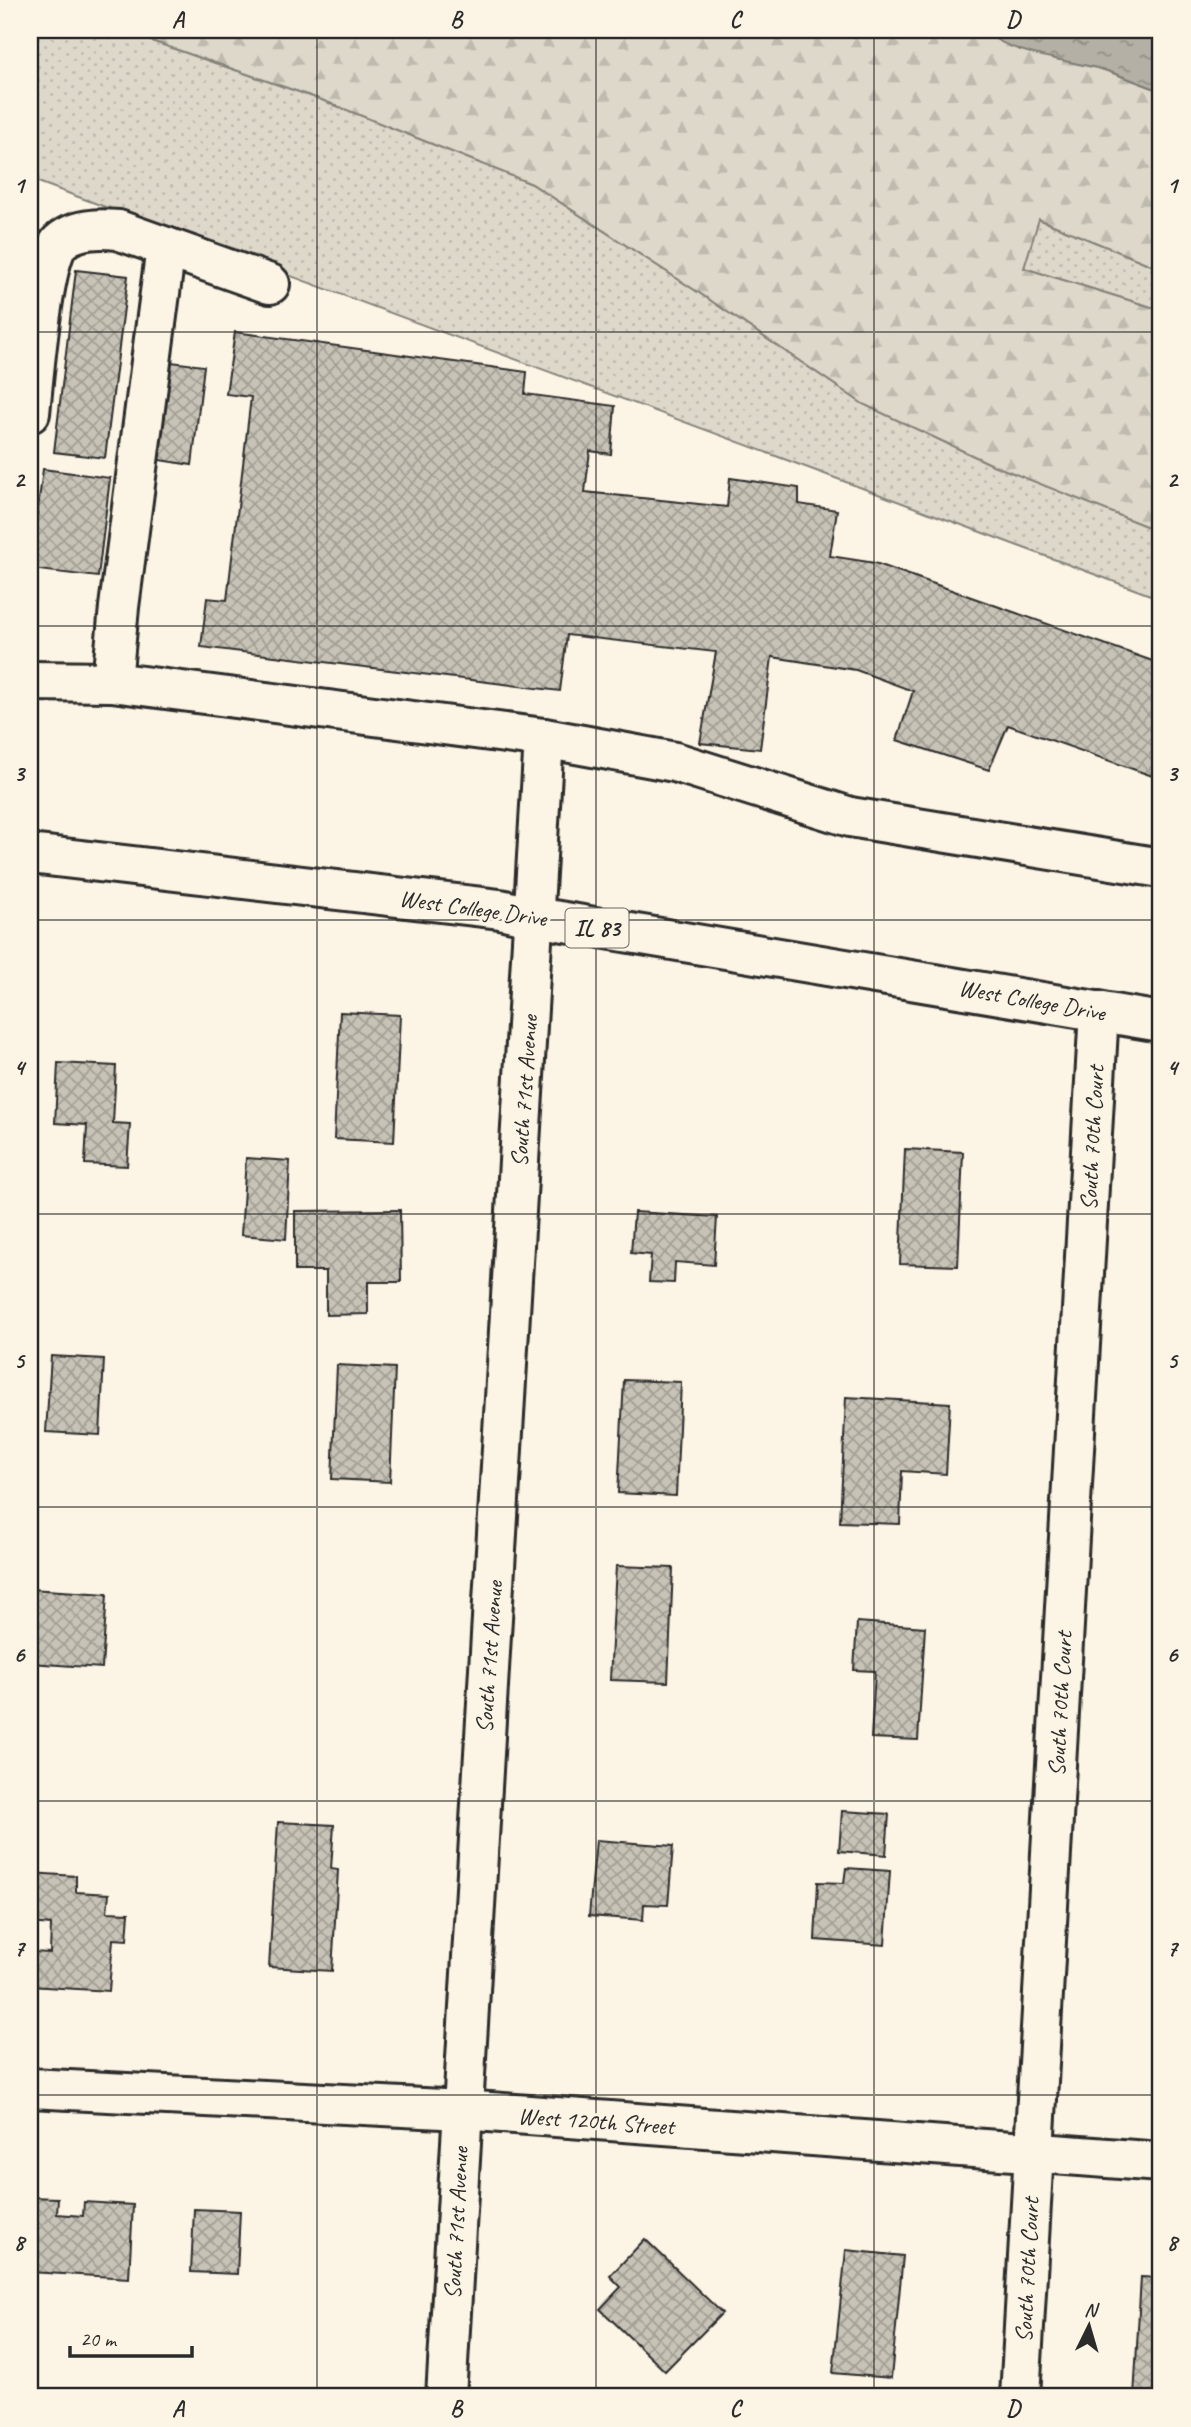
<svg xmlns="http://www.w3.org/2000/svg" width="1191" height="2427" font-family="Caveat,sans-serif">
	<defs>
		<pattern id="grass-dots" width="8" height="8" patternUnits="userSpaceOnUse" patternTransform="scale(1.75)"><rect width="8" height="8" fill="#ded8ca"/><path d="M2 2h.1M6 6h.1" fill="none" stroke="#bfbaae" stroke-width="1.8" stroke-linecap="round"/></pattern>
		<pattern id="forest-firs" width="22" height="20" patternUnits="userSpaceOnUse" patternTransform="scale(1.75)"><rect width="22" height="20" fill="#ded8ca"/><path d="M5 1l3.5 6h-7zM16 11l3.5 6h-7z" fill="#bfbaae"/></pattern>
		<pattern id="water-ripples" width="26" height="14" patternUnits="userSpaceOnUse" patternTransform="scale(1.75)"><rect width="26" height="14" fill="#b4b0a5"/><path d="M2 4q2-2 4 0t4 0M15 11q2-2 4 0t4 0" fill="none" stroke="#938f87"/></pattern>
		<pattern id="building-cross-hatch" width="8" height="8" patternUnits="userSpaceOnUse" patternTransform="scale(1.75)"><rect width="8" height="8" fill="#c8c3b7"/><path d="M0 0l8 8M0 8l8-8" fill="none" stroke="#a39f95"/></pattern>
	</defs>
	<rect width="100%" height="100%" fill="#fcf5e5"/>
	<filter id="ink" filterUnits="userSpaceOnUse"><feTurbulence type="fractalNoise" baseFrequency=".0143" numOctaves="2"/><feDisplacementMap in="SourceGraphic" scale="14" xChannelSelector="R" yChannelSelector="G"/><feConvolveMatrix kernelMatrix="1 2 1 2 8 2 1 2 1" color-interpolation-filters="sRGB"/></filter>
	<g filter="url(#ink)">
		<g fill="url(#grass-dots)" stroke="#84827a" stroke-width="2">
			<polygon points="30,30 120,30 322,100 532,184 707,298 863,404 993,465 1161,532 1161,599 30,179"/>
			<polygon points="1038,219 1161,269 1161,310 1024,268"/>
		</g>
		<polygon fill="url(#forest-firs)" stroke="#84827a" stroke-width="2" points="120,30 985,30 991,37 1105,70 1161,91 1161,269 1039,219 1024,268 1161,310 1161,532 993,465 863,404 707,298 532,184 322,100"/>
		<path fill="url(#water-ripples)" stroke="#7d7b74" stroke-width="2" d="M985,30H1161V91C1142,84 1123,76 1104,70C1074,61 1004,54 985,30Z"/>
		<g fill="url(#building-cross-hatch)" stroke="#2b2b2b" stroke-width="2">
			<polygon points="76,270 128,276 105,458 54,452"/>
			<polygon points="235,332 527,372 525,394 615,406 611,454 590,451 585,492 727,507 730,478 799,488 799,504 837,510 830,556 875,563 1161,664 1161,779 1008,725 989,770 897,740 913,691 856,670 772,657 760,749 700,743 716,652 567,635 560,691 201,647 207,598 227,600 251,397 226,394"/>
			<polygon points="171,362 204,366 192,465 159,460"/>
			<polygon points="43,469 110,478 98,577 30,569"/>
			<polygon points="340,1012 400,1015 394,1142 334,1139"/>
			<polygon points="58,1063 116,1066 113,1123 130,1124 127,1166 85,1164 87,1125 55,1123"/>
			<polygon points="905,1149 963,1152 958,1266 900,1264"/>
			<polygon points="246,1158 290,1161 286,1239 241,1235"/>
			<polygon points="400,1210 401,1282 368,1282 368,1314 326,1315 326,1271 295,1271 295,1211"/>
			<polygon points="634,1212 717,1217 714,1265 675,1262 674,1283 649,1282 651,1255 631,1253"/>
			<polygon points="51,1356 104,1359 100,1435 46,1432"/>
			<polygon points="337,1365 395,1368 390,1482 332,1479"/>
			<polygon points="624,1380 681,1382 676,1496 618,1493"/>
			<polygon points="846,1397 950,1403 946,1474 902,1471 900,1524 840,1522"/>
			<polygon points="616,1566 673,1568 668,1682 610,1680"/>
			<polygon points="30,1589 107,1594 102,1668 30,1663"/>
			<polygon points="857,1622 925,1627 918,1740 871,1738 875,1671 854,1670"/>
			<polygon points="842,1811 889,1814 886,1855 839,1851"/>
			<polygon points="278,1822 334,1825 331,1869 338,1870 332,1971 269,1967"/>
			<polygon points="596,1840 673,1846 668,1905 644,1904 643,1920 589,1916"/>
			<polygon points="846,1868 890,1871 885,1945 815,1940 818,1882 844,1883"/>
			<polygon points="30,1873 76,1876 76,1892 109,1894 107,1912 129,1913 127,1940 113,1939 109,1991 30,1986 31,1952 50,1953 51,1925 30,1923"/>
			<polygon points="30,2197 58,2198 57,2214 83,2216 84,2202 133,2205 129,2278 30,2272"/>
			<polygon points="194,2209 240,2211 237,2274 191,2272"/>
			<polygon points="645,2239 722,2313 665,2371 600,2309 621,2287 610,2276"/>
			<polygon points="846,2250 903,2256 891,2378 833,2373"/>
			<polygon points="1141,2277 1161,2278 1161,2397 1134,2397"/>
		</g>
		<g fill="none" stroke-linecap="round" stroke-linejoin="round">
			<defs>
				<g id="minor">
					<path d="M30,413C33,384 43,258 60,242C75,228 99,228 118,230L270,284"/>
					<polyline points="30,681 112,682 544,738 446,2397"/>
					<polyline points="112,682 119,607 166,247"/>
					<polyline points="544,738 675,762 850,817 1161,868"/>
					<polyline points="30,2088 462,2110 1161,2162"/>
					<polyline points="1020,2397 1099,1011"/>
				</g>
				<polyline id="major" points="30,854 500,909 535,917 1161,1022"/>
			</defs>
			<use href="#minor" stroke="#2b2b2b" stroke-width="44"/>
			<use href="#major" stroke="#2b2b2b" stroke-width="44"/>
			<use href="#minor" stroke="#fcf5e5" stroke-width="38"/>
			<use href="#major" stroke="#fcf5e5" stroke-width="38"/>
		</g>
	</g>
	<path fill="none" stroke="#2b2b2b" stroke-width="2" stroke-opacity="0.55" d="M317,30V2397M596,30V2397M874,30V2397M30,332H1161M30,626H1161M30,920H1161M30,1214H1161M30,1507H1161M30,1801H1161M30,2095H1161"/>
	<g text-anchor="middle" dominant-baseline="central" stroke-width="6" stroke-linejoin="round" paint-order="stroke">
		<rect fill="#fcf5e5" stroke="#6a6863" stroke-width="2" x="565.5" y="908.5" width="63" height="39" rx="5"/>
		<g font-size="23" font-weight="bold" fill="#2b2b2b">
			<text x="597" y="928">IL 83</text>
		</g>
		<g font-size="24" fill="#2b2b2b" stroke="#fcf5e5">
			<text transform="translate(473 908) rotate(8)">West College Drive</text>
			<text transform="translate(1032 1000) rotate(10)">West College Drive</text>
			<text transform="translate(524 1091) rotate(-86)">South 71st Avenue</text>
			<text transform="translate(1092 1138) rotate(-87)">South 70th Court</text>
			<text transform="translate(489 1657) rotate(-86)">South 71st Avenue</text>
			<text transform="translate(1060 1704) rotate(-87)">South 70th Court</text>
			<text transform="translate(596 2121) rotate(4)">West 120th Street</text>
			<text transform="translate(456 2223) rotate(-87)">South 71st Avenue</text>
			<text transform="translate(1027 2270) rotate(-87)">South 70th Court</text>
		</g>
	</g>
	<rect width="1191" height="2427" fill="none" stroke="#fcf5e5" stroke-width="77"/>
	<g transform="translate(1089 2326) rotate(5)" stroke="#fcf5e5" stroke-width="5" paint-order="stroke">
	<path d="M0-5L12 26L0 18L-12 26Z" fill="#2b2b2b"/>
	<text y="-10" font-size="19" font-weight="bold" text-anchor="middle" fill="#2b2b2b">N</text>
	</g>
	<path d="M70 2346v10h122v-10" fill="none" stroke="#2b2b2b" stroke-width="3.5"/>
	<text x="80" y="2346" font-size="21" fill="#2b2b2b" stroke="#fcf5e5" stroke-width="5" paint-order="stroke">20 m</text>
	<rect x="38" y="38" width="1114" height="2350" fill="none" stroke="#2b2b2b" stroke-width="2.5"/>
	<g font-size="23" text-anchor="middle" font-weight="bold" fill="#2b2b2b">
		<text x="178" y="27">A</text>
		<text x="456" y="27">B</text>
		<text x="735" y="27">C</text>
		<text x="1013" y="27">D</text>
		<text x="19" y="193">1</text>
		<text x="1172" y="193">1</text>
		<text x="19" y="487">2</text>
		<text x="1172" y="487">2</text>
		<text x="19" y="781">3</text>
		<text x="1172" y="781">3</text>
		<text x="19" y="1075">4</text>
		<text x="1172" y="1075">4</text>
		<text x="19" y="1368">5</text>
		<text x="1172" y="1368">5</text>
		<text x="19" y="1662">6</text>
		<text x="1172" y="1662">6</text>
		<text x="19" y="1956">7</text>
		<text x="1172" y="1956">7</text>
		<text x="19" y="2250">8</text>
		<text x="1172" y="2250">8</text>
		<text x="178" y="2416">A</text>
		<text x="456" y="2416">B</text>
		<text x="735" y="2416">C</text>
		<text x="1013" y="2416">D</text>
	</g>
</svg>
